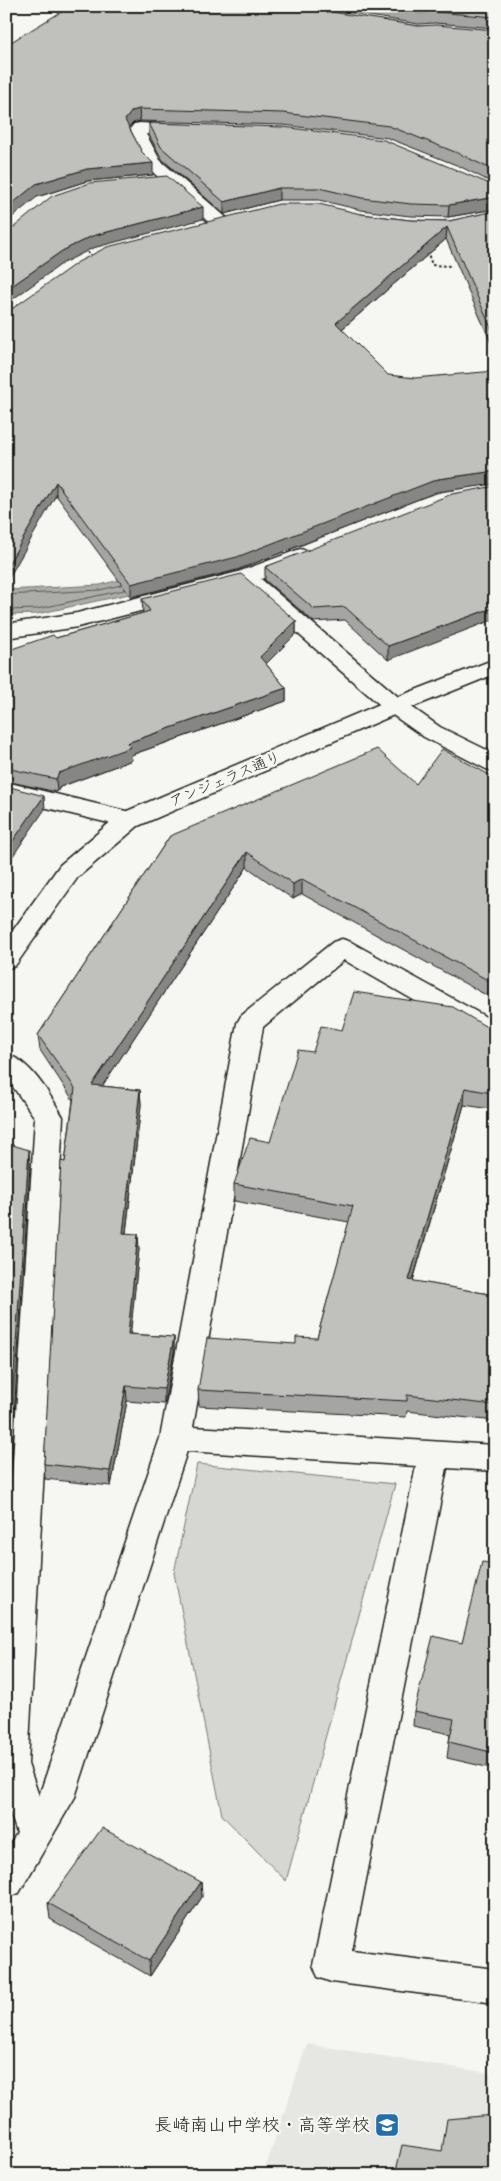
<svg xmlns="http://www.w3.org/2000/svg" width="501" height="2181" font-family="'Shantell Sans','Klee One',sans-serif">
	<rect width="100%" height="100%" fill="#f6f6f2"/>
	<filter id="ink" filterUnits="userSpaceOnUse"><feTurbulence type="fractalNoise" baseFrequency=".02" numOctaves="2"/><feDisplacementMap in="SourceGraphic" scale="10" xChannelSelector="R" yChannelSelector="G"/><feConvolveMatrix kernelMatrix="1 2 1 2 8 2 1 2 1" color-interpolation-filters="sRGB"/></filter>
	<g filter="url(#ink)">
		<polygon fill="#e6e6e2" points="307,2044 495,2074 495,2175 263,2175"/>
		<polygon fill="#d6d6d2" stroke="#797977" points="197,1464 395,1484 286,1881 222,1815 174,1573"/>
		<polygon fill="#acaca9" stroke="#727271" points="495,483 441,492 399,504 295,548 207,577 37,614 6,615 6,590 100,585 197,560 380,485"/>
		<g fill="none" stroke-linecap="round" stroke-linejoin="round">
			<g stroke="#565654" stroke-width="1">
				<polyline points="6,595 100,590 121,585"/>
				<polyline points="6,610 37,609 124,590"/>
			</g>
			<defs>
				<g id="minor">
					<polygon points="140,123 193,126 196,130 193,134 187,135 146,134 160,160 228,219 230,223 228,227 221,229 214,227 147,167 127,132 134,124"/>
					<polygon points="300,549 308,551 311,556 308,561 261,579 403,701 440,727 495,754 495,771 486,769 424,737 387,711 242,585 78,627 6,638 6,624 77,613 238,572"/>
					<polygon points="6,782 138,814 141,820 138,826 129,828 6,798"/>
					<path d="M342,939L351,942L495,1022V1043L485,1041L344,960L263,1027L193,1427L495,1445V1471L447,1468L352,1951L495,1969V2003L331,1982L318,1977L313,1965L416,1466L187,1451L75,1797L19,1893L6,1898V1850L17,1833L6,1801V1569L35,1118L6,1077V1054C31,1061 50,1095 63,1117L28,1764L39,1796L160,1438L237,1023L241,1016L333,942Z"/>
				</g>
				<polygon id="tertiary" points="495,659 495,674 403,711 138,826 78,877 15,966 6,969 6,940 60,865 120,814 387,701"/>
			</defs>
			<use href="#minor" stroke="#1c1c1c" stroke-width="3"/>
			<use href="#tertiary" stroke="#1c1c1c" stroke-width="3"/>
			<g stroke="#1c1c1c" stroke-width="2" stroke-dasharray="2.5 2.5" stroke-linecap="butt">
				<polyline points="83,250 95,257"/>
				<polyline points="427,251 432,265 450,266"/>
			</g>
			<use href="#minor" fill="#f6f6f2" fill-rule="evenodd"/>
			<use href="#tertiary" fill="#f6f6f2" fill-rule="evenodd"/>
		</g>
		<g fill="#a5a5a3" stroke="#1c1c1c">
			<polygon points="71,6 301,7 418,26 495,30 495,184 459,166 388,138 283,125 140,121 133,123 129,127 153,175 87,181 37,197"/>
			<polygon points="311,6 495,6 495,28 435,23 418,24"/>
			<polygon points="149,123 495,186 495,209 448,217 410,216 361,210 319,200 279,200 224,214 162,159 149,135"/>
			<polygon points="495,211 495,352 446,239 342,329 437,492 237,570 131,597 56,495 13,308 361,214 410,220 449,221"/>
			<polygon points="495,486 388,660 345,620 314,622 265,580 265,567"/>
			<polygon points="142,599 296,621 296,634 266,664 286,688 286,701 131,755 132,760 60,787 57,792 6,781 6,651 56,638 143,613"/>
			<polygon points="495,778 495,1000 302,894 293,899 247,867 102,1086 140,1090 141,1105 126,1233 139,1249 130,1334 174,1337 174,1352 164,1404 127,1401 111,1486 45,1479 44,1464 65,1162 73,1100 40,1050 38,1035 170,836 416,784"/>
			<polygon points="485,1026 495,1093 491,1109 464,1105 413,1281 495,1295 495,1421 407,1411 406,1417 199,1406 198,1390 296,1344 317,1338 349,1222 234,1201 234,1184 270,1142 313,1052 342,1030"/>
			<polygon points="495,1534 495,1769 447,1758 450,1734 413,1726 414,1711 462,1643 488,1563"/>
			<polygon points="201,1882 202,1897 150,1976 50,1919 48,1903"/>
		</g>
		<g fill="#868684" stroke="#1c1c1c">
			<polygon points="139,109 140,121 133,123 125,132 125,120 132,111"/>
			<polygon points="153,163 153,175 87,181 37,197 6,222 6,209 36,184 87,169"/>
			<polygon points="279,188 279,200 224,214 224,202"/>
			<polygon points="495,197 495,209 448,217 449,205"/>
			<polygon points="203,207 203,219 93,248 63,263 6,304 6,290 62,251 92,236"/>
			<polygon points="447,227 446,239 335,335 336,323"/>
			<polygon points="495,471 495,484 437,492 237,570 131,597 131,584 438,479"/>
			<polygon points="56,482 56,495 6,583 6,568"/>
			<polygon points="495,607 495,619 388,660 388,646"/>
			<polygon points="296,621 296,634 260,670 260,657"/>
			<polygon points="286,688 286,701 131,755 132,760 60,787 57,792 56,779 59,773 127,743"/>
			<polygon points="44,796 45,809 6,866 6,851"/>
			<polygon points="247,852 247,867 93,1100 92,1085"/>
			<polygon points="302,879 302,894 293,899 293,884"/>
			<polygon points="495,1083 495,1093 491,1109 492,1093"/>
			<polygon points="465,1088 464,1105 408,1297 409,1280"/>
			<polygon points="140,1090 141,1105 124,1248 123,1233"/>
			<polygon points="29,1150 30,1166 9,1493 6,1499 6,1479"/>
			<polygon points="138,1234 139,1249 129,1349 128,1334"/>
			<polygon points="174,1337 174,1352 164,1404 164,1389"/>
			<polygon points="126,1386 127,1401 111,1486 110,1471"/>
			<polygon points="201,1882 202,1897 150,1976 149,1961"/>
		</g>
		<g fill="#c0c0bd" stroke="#1c1c1c">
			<polygon points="71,6 296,6 418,26 436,25 495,30 495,171 460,154 389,126 283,113 139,109 132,111 125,120 142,152 153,163 87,169 36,184 6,209 6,45"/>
			<polygon points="380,6 495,6 495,17 436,12 419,13"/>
			<polygon points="149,123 283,127 384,140 495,186 495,197 449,205 411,204 362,198 319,188 279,188 224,202 161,147"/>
			<polygon points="167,176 203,207 92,236 62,251 6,290 6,230 13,228 52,196 90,183"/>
			<polygon points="279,204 319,204 361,214 410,220 449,221 495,211 495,337 447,227 336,323 388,375 415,378 495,371 495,471 438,479 237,557 131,584 56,482 6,568 6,310 13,308 78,262 107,247"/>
			<polygon points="495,486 495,607 388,646 345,607 314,609 265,567 452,494"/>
			<polygon points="241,574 296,621 260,657 286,688 127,743 131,747 59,773 56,779 6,768 6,651 53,635 56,638 150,611 142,599"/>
			<polygon points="377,749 416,784 442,749 495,778 495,984 302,879 293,884 247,852 92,1085 140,1090 123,1233 138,1234 128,1334 174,1337 164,1389 126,1386 110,1471 44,1464 61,1161 65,1162 75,1088 38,1035 170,836"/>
			<polygon points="6,786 44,796 6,851"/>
			<polygon points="354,992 453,1007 485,1026 495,1028 495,1083 492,1093 465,1088 409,1280 495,1295 495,1405 407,1395 407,1401 198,1390 207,1338 296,1344 296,1337 317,1338 353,1206 234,1184 250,1138 270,1142 298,1050 313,1052 321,1026 342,1030"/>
			<polygon points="6,1143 29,1150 7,1477 6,1479"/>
			<polygon points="495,1534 495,1753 449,1742 454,1719 414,1711 433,1636 462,1643 482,1562 488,1563"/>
			<polygon points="102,1828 201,1882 149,1961 48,1903"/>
			<polygon points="494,2115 495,2115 495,2175 395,2175 402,2145 442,2151 447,2119"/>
		</g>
	</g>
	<defs>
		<symbol id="school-square" viewBox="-11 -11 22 22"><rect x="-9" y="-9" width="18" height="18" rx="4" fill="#1f6fb2" stroke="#f6f6f2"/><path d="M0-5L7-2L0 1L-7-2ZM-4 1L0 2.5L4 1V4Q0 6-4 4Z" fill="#fff"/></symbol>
	</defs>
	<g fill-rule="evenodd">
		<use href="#school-square" x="373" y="2111" width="28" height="28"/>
	</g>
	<g text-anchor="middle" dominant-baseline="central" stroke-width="4.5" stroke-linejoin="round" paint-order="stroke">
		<g font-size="15" fill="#1c1c1c" stroke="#f6f6f2">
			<text transform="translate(225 779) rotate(-23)">アンジェラス通り</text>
		</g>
		<g font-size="18" fill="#1c1c1c" stroke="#f6f6f2" text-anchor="end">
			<text x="370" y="2125">長崎南山中学校・高等学校</text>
		</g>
	</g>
	<rect width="501" height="2181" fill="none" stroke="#f6f6f2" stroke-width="25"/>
	<rect x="12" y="12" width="476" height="2156" fill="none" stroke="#1c1c1c" stroke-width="2" filter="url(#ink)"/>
</svg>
